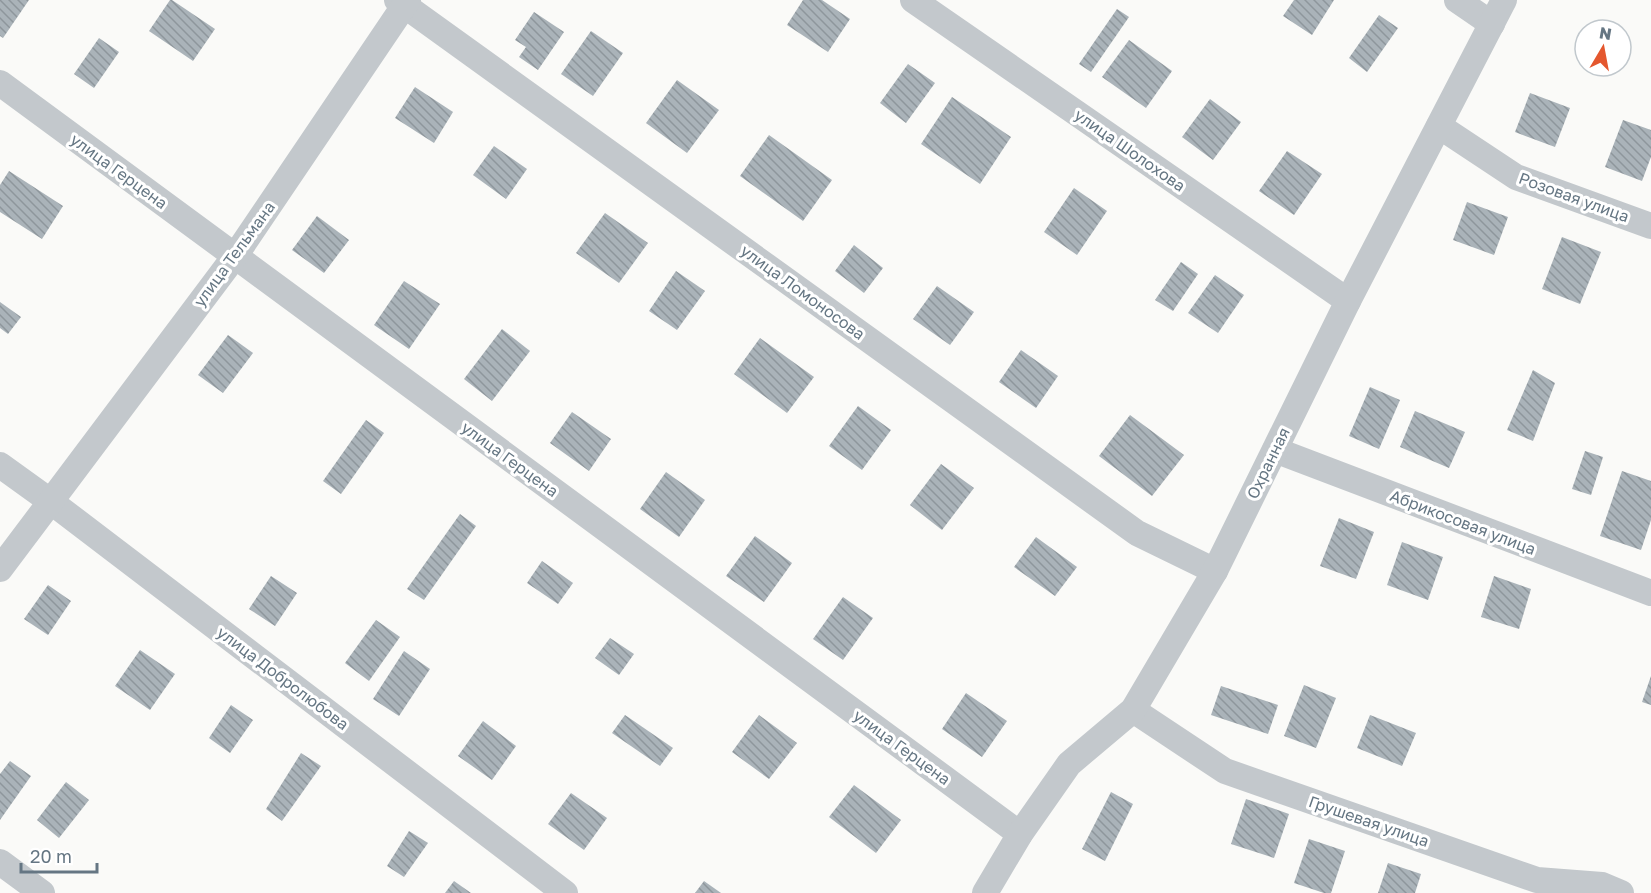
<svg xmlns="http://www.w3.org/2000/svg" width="1651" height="893" font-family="'Golos Text',sans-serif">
	<defs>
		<pattern id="building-back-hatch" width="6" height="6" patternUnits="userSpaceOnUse" patternTransform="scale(1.5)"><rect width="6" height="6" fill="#aab3b9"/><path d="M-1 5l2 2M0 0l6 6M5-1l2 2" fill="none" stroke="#8e969c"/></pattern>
	</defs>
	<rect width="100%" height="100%" fill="#fafaf8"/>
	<g fill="url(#building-back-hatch)">
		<polygon points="0,0 29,0 3,38 0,36"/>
		<polygon points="170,0 172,0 215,29 193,61 149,31"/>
		<polygon points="803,0 822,0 850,19 828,52 787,25"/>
		<polygon points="1294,0 1334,0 1312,35 1283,16"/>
		<polygon points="1117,9 1129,17 1091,72 1079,64"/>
		<polygon points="534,12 564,32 538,70 519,57 526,47 515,40"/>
		<polygon points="1379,15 1398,28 1367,72 1349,58"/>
		<polygon points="591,31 623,53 593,96 561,74"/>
		<polygon points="99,38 119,52 94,88 74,74"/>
		<polygon points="1129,40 1172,71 1146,108 1102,77"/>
		<polygon points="908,64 935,83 906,123 880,103"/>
		<polygon points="677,80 719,110 687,153 646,123"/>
		<polygon points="415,87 453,112 434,143 395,118"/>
		<polygon points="1530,93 1570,108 1555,147 1515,132"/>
		<polygon points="952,97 1011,137 980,184 921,144"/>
		<polygon points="1210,99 1241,122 1213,160 1182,137"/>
		<polygon points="1623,120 1651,130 1651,157 1642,181 1605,167"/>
		<polygon points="769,135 832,180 803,221 740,176"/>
		<polygon points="494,146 527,169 506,199 473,175"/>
		<polygon points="1287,151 1322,174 1294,215 1259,191"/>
		<polygon points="9,171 63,206 42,239 0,212 0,185"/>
		<polygon points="1074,188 1107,211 1077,255 1044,232"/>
		<polygon points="1467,202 1508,217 1494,255 1453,240"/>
		<polygon points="605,213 648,243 619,283 576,253"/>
		<polygon points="317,216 349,240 324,273 292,250"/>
		<polygon points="1562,237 1601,252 1580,304 1542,289"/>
		<polygon points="854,245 883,268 864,293 835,271"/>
		<polygon points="1181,262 1198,274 1173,311 1155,300"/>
		<polygon points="676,271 705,291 677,330 649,311"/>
		<polygon points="1215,275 1244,295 1218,333 1188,313"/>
		<polygon points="404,281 440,304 409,349 374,325"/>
		<polygon points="937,286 974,312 950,345 913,319"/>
		<polygon points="0,302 21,317 8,334 0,328"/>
		<polygon points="502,329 530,351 492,401 464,379"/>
		<polygon points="228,335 253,353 223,393 198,375"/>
		<polygon points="760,338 814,377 787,413 734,374"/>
		<polygon points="1021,350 1058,376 1036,408 999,382"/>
		<polygon points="1533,370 1555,383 1533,441 1507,430"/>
		<polygon points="1370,387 1400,400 1379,449 1349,436"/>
		<polygon points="858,406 891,430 862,470 829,446"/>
		<polygon points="1415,411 1465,432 1449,468 1400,447"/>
		<polygon points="572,412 611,439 589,471 550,443"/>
		<polygon points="1130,415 1184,455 1152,496 1099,456"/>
		<polygon points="366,420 384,433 341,494 323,481"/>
		<polygon points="1585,451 1603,457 1591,495 1572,489"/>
		<polygon points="941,464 974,488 942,530 910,505"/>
		<polygon points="1622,471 1651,481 1651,520 1641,550 1600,536"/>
		<polygon points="666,472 705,500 679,537 640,509"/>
		<polygon points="460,514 476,526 424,600 407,589"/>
		<polygon points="1339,518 1374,532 1356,579 1320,566"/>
		<polygon points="755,536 792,563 764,602 726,576"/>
		<polygon points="1036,537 1077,567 1055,596 1014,567"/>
		<polygon points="1402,542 1443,557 1428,600 1387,585"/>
		<polygon points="542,561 573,583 558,604 527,583"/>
		<polygon points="271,576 297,593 275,626 249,609"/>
		<polygon points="1494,576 1531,589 1519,629 1481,617"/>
		<polygon points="48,585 71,601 48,635 24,619"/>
		<polygon points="843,597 873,618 843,660 813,639"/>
		<polygon points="376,620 400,637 369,681 345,663"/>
		<polygon points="610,638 634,654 619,675 595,658"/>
		<polygon points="140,650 175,674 150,710 115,686"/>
		<polygon points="404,651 430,669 399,716 373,699"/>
		<polygon points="1651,676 1651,705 1642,702"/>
		<polygon points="1304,685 1336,698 1316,748 1284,736"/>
		<polygon points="1221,686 1278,705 1268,734 1211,715"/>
		<polygon points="966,693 1007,721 982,757 942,729"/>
		<polygon points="231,705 253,720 230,753 209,738"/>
		<polygon points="625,715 673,748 660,766 612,733"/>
		<polygon points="759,715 797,743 769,779 732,752"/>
		<polygon points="1370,715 1416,733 1402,766 1357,748"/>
		<polygon points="483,721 516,746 492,780 458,756"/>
		<polygon points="301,753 321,766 282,821 266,809"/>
		<polygon points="10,761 31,776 0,820 0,774"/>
		<polygon points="66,782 89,800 59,838 37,820"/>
		<polygon points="854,785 901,820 876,853 829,817"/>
		<polygon points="1111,792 1133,804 1105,861 1082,849"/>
		<polygon points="571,793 607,818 584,850 548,824"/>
		<polygon points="1246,799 1289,814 1274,858 1231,844"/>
		<polygon points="409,831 428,843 404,877 387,866"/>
		<polygon points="1309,839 1345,851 1331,893 1324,893 1294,883"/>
		<polygon points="1388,863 1421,874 1415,893 1378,893"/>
		<polygon points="454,881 471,893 445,893"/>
		<polygon points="704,881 721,893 695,893"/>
	</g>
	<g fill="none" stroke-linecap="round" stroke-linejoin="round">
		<g stroke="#c3c8cc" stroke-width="26">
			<polyline points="397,0 1137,533 1215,571"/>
			<polyline points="913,0 1348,301"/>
			<polyline points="1457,0 1492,24"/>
			<polyline points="0,83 1020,834"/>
			<polyline points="1439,126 1516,177 1651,226"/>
			<polyline points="1275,450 1651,593"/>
			<polyline points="0,465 50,501 565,893"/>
			<polyline points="0,569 235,256 408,0"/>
			<polyline points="1133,710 1225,771 1537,880 1602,885 1621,893"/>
			<polyline points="0,862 42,893"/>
			<polyline points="985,893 1020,834 1069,764 1133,710 1215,571 1348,301 1504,0"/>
		</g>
	</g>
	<g text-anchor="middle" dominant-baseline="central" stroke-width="6" stroke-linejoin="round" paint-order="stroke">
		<g font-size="16" fill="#657683" stroke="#fff">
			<text transform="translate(1130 150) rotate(35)">улица Шолохова</text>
			<text transform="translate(119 171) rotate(36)">улица Герцена</text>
			<text transform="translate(1574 197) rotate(20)">Розовая улица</text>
			<text transform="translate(234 254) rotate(-54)">улица Тельмана</text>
			<text transform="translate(803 292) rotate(36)">улица Ломоносова</text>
			<text transform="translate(510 459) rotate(36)">улица Герцена</text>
			<text transform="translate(1268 463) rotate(-64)">Охранная</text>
			<text transform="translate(1463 522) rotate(21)">Абрикосовая улица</text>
			<text transform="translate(283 678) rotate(37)">улица Добролюбова</text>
			<text transform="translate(902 747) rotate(36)">улица Герцена</text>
			<text transform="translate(1369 821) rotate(19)">Грушевая улица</text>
		</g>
	</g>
	<g transform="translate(1603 48) rotate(10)"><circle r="28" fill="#ffffff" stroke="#c1c8cd" stroke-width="1.5"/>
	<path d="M0-4.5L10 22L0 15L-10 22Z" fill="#e4572e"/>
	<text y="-9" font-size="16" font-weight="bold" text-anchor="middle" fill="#657683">N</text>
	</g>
	<path d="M21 863v9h76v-9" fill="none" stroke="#657683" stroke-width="3"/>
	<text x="30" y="863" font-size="18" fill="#657683" stroke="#ffffff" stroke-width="4.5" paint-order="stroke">20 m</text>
</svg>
